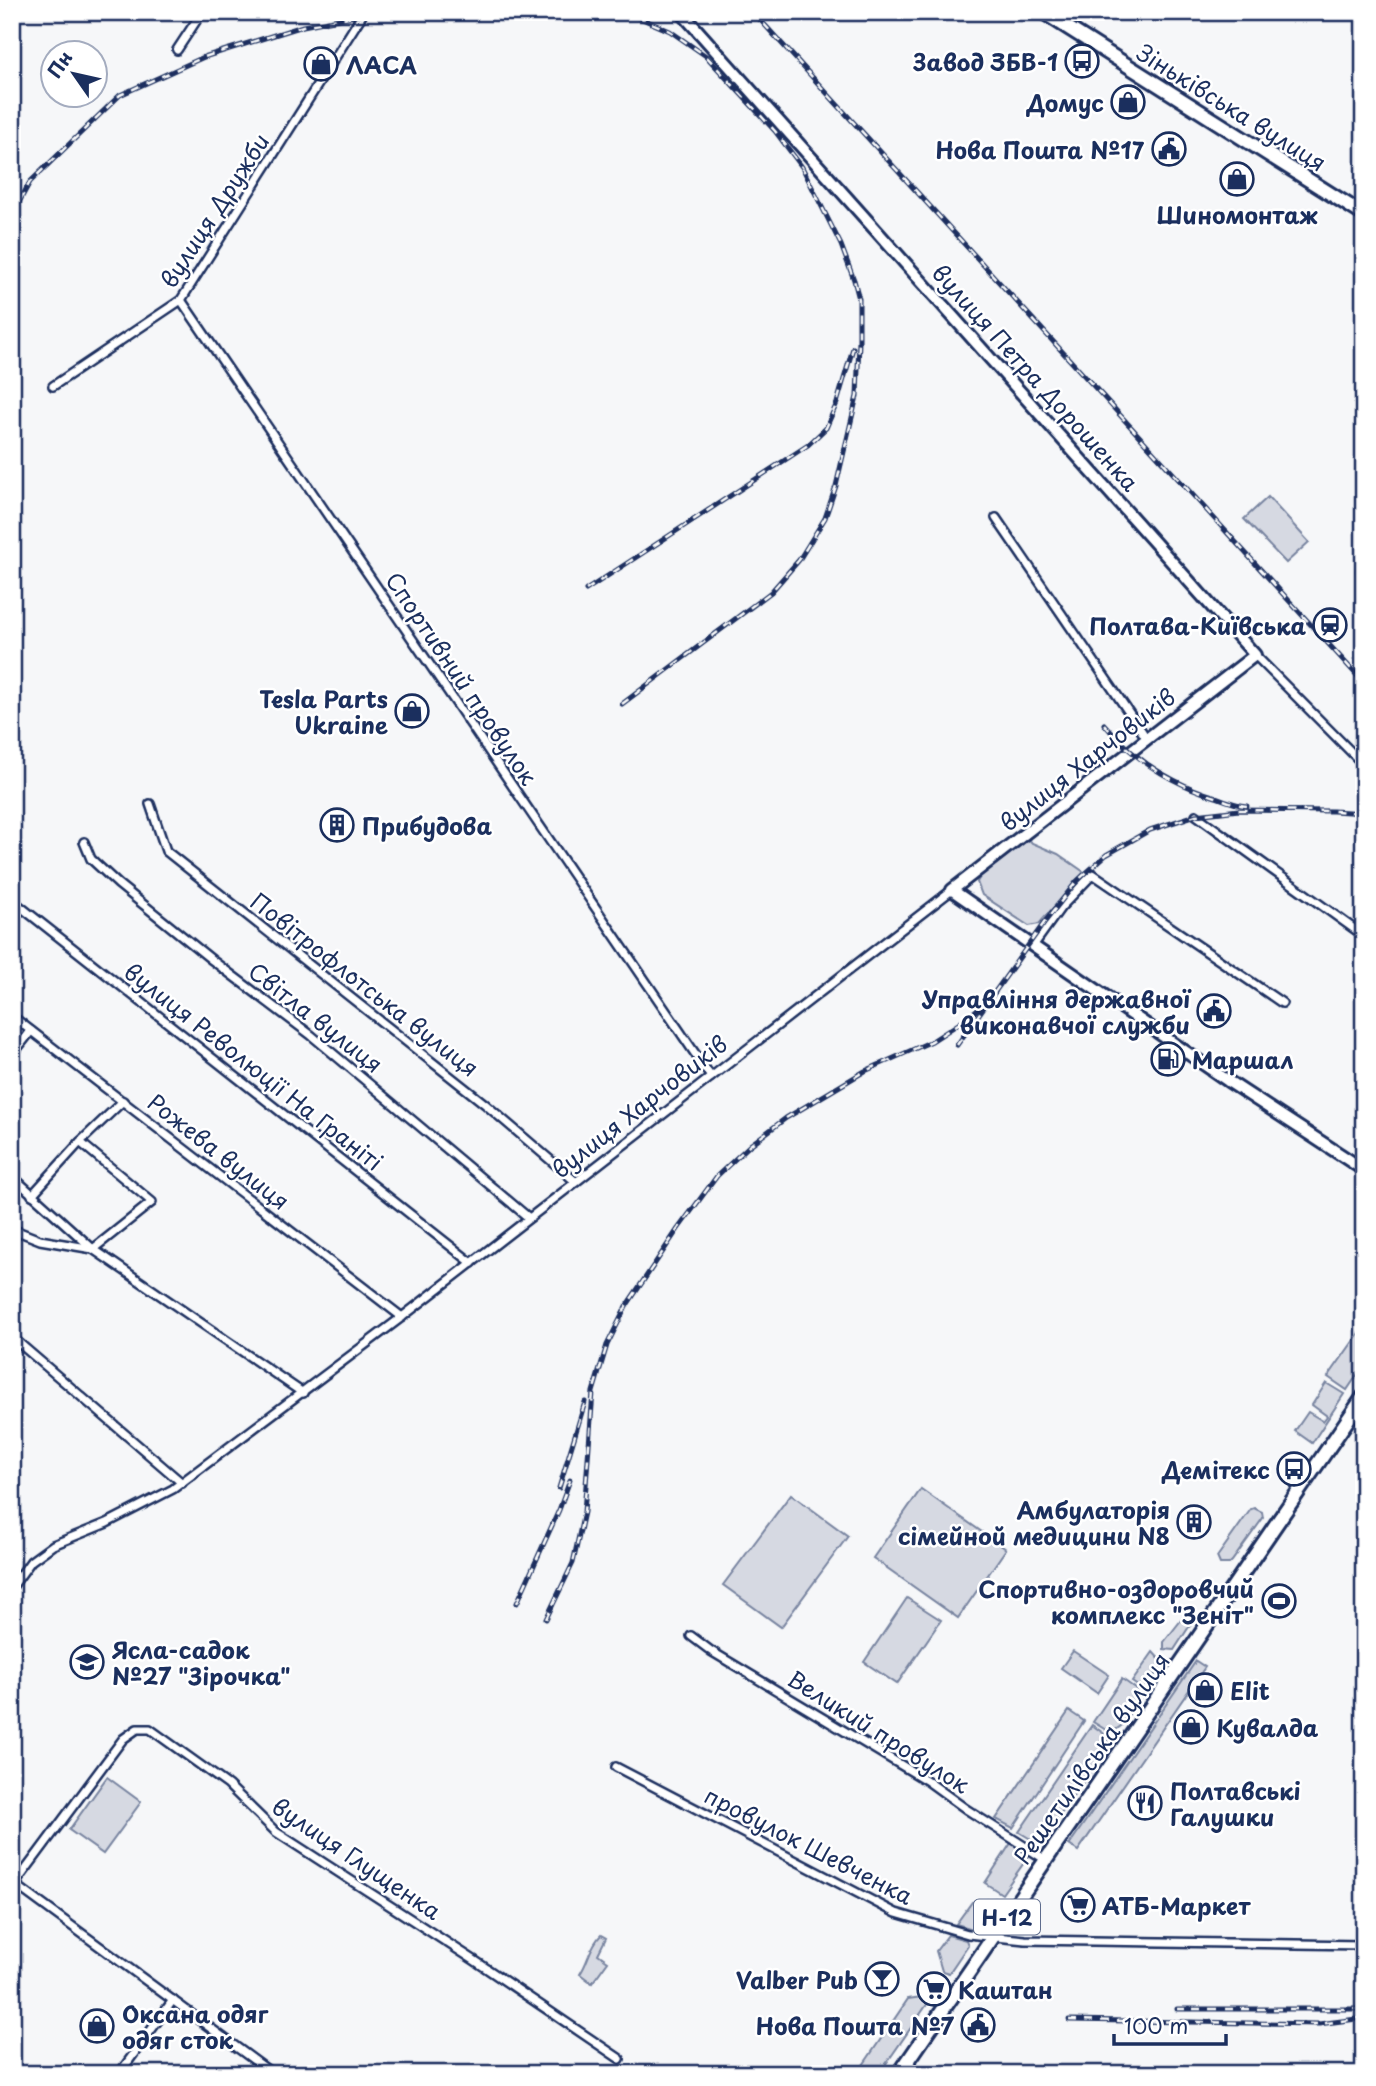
<svg xmlns="http://www.w3.org/2000/svg" width="1376" height="2086" font-family="'Playpen Sans',sans-serif">
	<rect width="100%" height="100%" fill="#f6f7f9"/>
	<filter id="ink" filterUnits="userSpaceOnUse"><feTurbulence type="fractalNoise" baseFrequency=".0143" numOctaves="2"/><feDisplacementMap in="SourceGraphic" scale="14" xChannelSelector="R" yChannelSelector="G"/><feConvolveMatrix kernelMatrix="1 2 1 2 8 2 1 2 1" color-interpolation-filters="sRGB"/></filter>
	<g filter="url(#ink)">
		<g fill="#d6d9e2" stroke="#7884a0" stroke-width="2">
			<polygon points="1268,497 1309,542 1286,563 1244,519"/>
			<polygon points="1027,837 1032,843 1058,854 1084,872 1039,924 1029,926 982,895 977,882 985,869"/>
			<polygon points="1364,1326 1364,1365 1347,1390 1328,1377"/>
			<polygon points="1326,1383 1344,1394 1312,1443 1295,1431 1308,1412 1323,1421 1327,1416 1312,1405"/>
			<polygon points="921,1489 1006,1549 958,1618 873,1558"/>
			<polygon points="791,1494 848,1536 781,1627 723,1585"/>
			<polygon points="1254,1508 1262,1512 1263,1518 1232,1561 1229,1564 1220,1564 1217,1557 1251,1509"/>
			<polygon points="907,1598 941,1620 897,1684 864,1662"/>
			<polygon points="1189,1610 1195,1616 1194,1619 1174,1650 1164,1649 1164,1642"/>
			<polygon points="1073,1651 1109,1675 1097,1693 1061,1668"/>
			<polygon points="1153,1652 1163,1663 1148,1685 1139,1687 1132,1682"/>
			<polygon points="1196,1661 1205,1667 1078,1851 1069,1845"/>
			<polygon points="1122,1679 1139,1691 1140,1698 1121,1726 1111,1733 1093,1722"/>
			<polygon points="1069,1711 1084,1721 1013,1828 996,1819"/>
			<polygon points="1092,1725 1106,1735 1110,1744 1044,1838 1034,1841 1019,1832"/>
			<polygon points="107,1777 141,1802 103,1854 69,1830"/>
			<polygon points="1013,1840 1028,1852 1028,1857 1002,1894 985,1883"/>
			<polygon points="999,1898 977,1928 973,1929 956,1924 972,1902"/>
			<path d="M601,1935L606,1938L598,1954L608,1961L592,1983L580,1974C589,1961 589,1947 601,1935Z"/>
			<polygon points="948,1935 966,1940 968,1945 949,1973 942,1971 936,1951"/>
			<polygon points="929,1996 930,2000 879,2074 857,2074 908,1999"/>
		</g>
		<g fill="none" stroke-linecap="round" stroke-linejoin="round">
			<defs>
				<g id="street">
					<polyline points="177,50 202,12"/>
					<polyline points="181,300 711,1077"/>
					<polyline points="53,386 181,300 364,12"/>
					<polyline points="996,518 1147,739"/>
					<polyline points="1364,559 1361,571 1364,584"/>
					<polyline points="1255,655 1364,765"/>
					<polyline points="150,804 166,851 485,1104 576,1182"/>
					<polyline points="1196,815 1364,936"/>
					<polyline points="84,842 91,859 118,884 212,960 311,1035 529,1218"/>
					<polyline points="12,900 472,1263"/>
					<polyline points="1033,946 1061,907 1093,874 1282,1003"/>
					<polyline points="12,1016 402,1317"/>
					<polyline points="12,1055 31,1031"/>
					<polyline points="12,1176 93,1249 303,1393"/>
					<polyline points="32,1195 80,1142 123,1101"/>
					<polyline points="12,1229 40,1240 93,1249 152,1202 80,1142"/>
					<polyline points="12,1337 182,1483"/>
					<polyline points="12,1587 31,1561 53,1545 107,1523 173,1489 402,1317 952,890"/>
					<polyline points="691,1636 711,1651 926,1780 966,1809 1046,1860"/>
					<polyline points="616,1767 896,1913 968,1934 1025,1940 1364,1945"/>
					<polyline points="12,1882 273,2074"/>
					<polyline points="15,1884 123,1739 137,1729 150,1729 228,1785 276,1832 474,1960 620,2059"/>
					<polyline points="119,2074 173,2000"/>
				</g>
				<polyline id="secondary" points="681,12 1255,655 952,890 1228,1081 1364,1170"/>
				<g id="primary">
					<polyline points="1043,12 1364,215"/>
					<polyline points="899,2074 1364,1396"/>
				</g>
			</defs>
			<use href="#street" stroke="#1b2f5e" stroke-width="12"/>
			<use href="#secondary" stroke="#1b2f5e" stroke-width="16"/>
			<use href="#primary" stroke="#1b2f5e" stroke-width="18"/>
			<use href="#street" stroke="#fff" stroke-width="7"/>
			<use href="#secondary" stroke="#fff" stroke-width="10"/>
			<use href="#primary" stroke="#fff" stroke-width="12"/>
			<defs>
				<g id="rail">
					<polyline points="753,12 1364,683"/>
					<polyline points="12,215 30,182 120,95 204,57 303,26 374,12"/>
					<polyline points="586,590 808,445 826,428 837,403 853,348"/>
					<polyline points="622,704 771,592 799,560 825,518 836,486 857,396 859,341 859,299 854,280 841,245 802,167 775,131 706,56 670,31 626,12"/>
					<path d="M1104,724C1134,760 1170,783 1216,797C1226,801 1236,805 1247,806"/>
					<polyline points="957,1045 1044,923 1077,881 1106,855 1150,830 1196,815 1239,810 1333,811 1364,813"/>
					<polyline points="559,1488 585,1402"/>
					<polyline points="517,1603 559,1510 570,1480"/>
					<polyline points="546,1619 573,1563 584,1512 593,1392 607,1345 627,1305 678,1229 717,1176 750,1145 786,1118 865,1071 932,1041 969,1017 995,992"/>
					<polyline points="1177,2009 1364,2009"/>
					<polyline points="1069,2020 1319,2024 1364,2018"/>
				</g>
			</defs>
			<use href="#rail" stroke="#1b2f5e" stroke-width="5"/>
			<use href="#rail" stroke="#fff" stroke-width="2.5" stroke-dasharray="8" stroke-linecap="butt"/>
		</g>
	</g>
	<defs>
		<symbol id="bus-ring" viewBox="-11 -11 22 22"><circle r="9.5" fill="#fff" stroke="#1b2f5e" stroke-width="1.5"/><path d="M-5-6H5V4H4V6H2V4H-2V6H-4V4H-5ZM-3.5-4V0h7V-4ZM-3.5 1.2v1.5H-2V1.2ZM2 1.2v1.5H3.5V1.2Z" fill="#1b2f5e"/></symbol>
		<symbol id="shop-ring" viewBox="-11 -11 22 22"><circle r="9.5" fill="#fff" stroke="#1b2f5e" stroke-width="1.5"/><path d="M-5-2.5h2.3a2.7 3.5 0 0 1 5.4 0H5L5.5 6h-11ZM-1.5-2.5h3a1.5 2.3 0 0 0-3 0Z" fill="#1b2f5e"/></symbol>
		<symbol id="civic-ring" viewBox="-11 -11 22 22"><circle r="9.5" fill="#fff" stroke="#1b2f5e" stroke-width="1.5"/><path d="M-.6-6.5H3V-4.5H.6V-3L4-1V1h2V6H-6V1h2V-1L-.6-3ZM-1.2 2.5V6h2.4V2.5Z" fill="#1b2f5e"/></symbol>
		<symbol id="station-ring" viewBox="-11 -11 22 22"><circle r="9.5" fill="#fff" stroke="#1b2f5e" stroke-width="1.5"/><path d="M-3-6H3Q5-6 5-4V2Q5 4 3 4L4.5 6H3L1.5 4h-3L-3 6H-4.5L-3 4Q-5 4-5 2V-4Q-5-6-3-6ZM-3.5-4v3h7v-3ZM-3.5 1v1.5H-2V1ZM2 1v1.5H3.5V1Z" fill="#1b2f5e"/></symbol>
		<symbol id="building-ring" viewBox="-11 -11 22 22"><circle r="9.5" fill="#fff" stroke="#1b2f5e" stroke-width="1.5"/><path d="M-4-6H4V6H1V3H-1V6H-4ZM-2.5-4.3h1.7v1.8h-1.7ZM.8-4.3h1.7v1.8H.8ZM-2.5-1h1.7V.8h-1.7ZM.8-1h1.7V.8H.8Z" fill="#1b2f5e"/></symbol>
		<symbol id="fuel-ring" viewBox="-11 -11 22 22"><circle r="9.5" fill="#fff" stroke="#1b2f5e" stroke-width="1.5"/><path d="M-5.5-6h7V0h2V4h1.3V-2.5L3-4.5l.8-.8L6-3V5H2.5V1h-1V6h-7ZM-4.2-4.7v3.2H.2V-4.7Z" fill="#1b2f5e"/></symbol>
		<symbol id="stadium-ring" viewBox="-11 -11 22 22"><circle r="9.5" fill="#fff" stroke="#1b2f5e" stroke-width="1.5"/><path d="M0-5a6.5 5 0 1 0 0 10a6.5 5 0 1 0 0-10ZM-3.5-1.8h7v3.6h-7Z" fill="#1b2f5e"/></symbol>
		<symbol id="school-ring" viewBox="-11 -11 22 22"><circle r="9.5" fill="#fff" stroke="#1b2f5e" stroke-width="1.5"/><path d="M0-5L7-2L0 1L-7-2ZM-4 1L0 2.5L4 1V4Q0 6-4 4Z" fill="#1b2f5e"/></symbol>
		<symbol id="restaurant-ring" viewBox="-11 -11 22 22"><circle r="9.5" fill="#fff" stroke="#1b2f5e" stroke-width="1.5"/><path d="M-5-6h1v4h1v-4h1v4h1v-4h1v5L-1.5 .5V6h-2V.5L-5-1ZM5-6V6H3V1.5H1.5Q1.5-4 5-6Z" fill="#1b2f5e"/></symbol>
		<symbol id="supermarket-ring" viewBox="-11 -11 22 22"><circle r="9.5" fill="#fff" stroke="#1b2f5e" stroke-width="1.5"/><path d="M-6-5.5h2.5l.6 2H6L4.5 2H-2.5L-4.4-4H-6ZM-1.5 3.2a1.3 1.3 0 1 0 .1 0ZM3 3.2a1.3 1.3 0 1 0 .1 0Z" fill="#1b2f5e"/></symbol>
		<symbol id="bar-ring" viewBox="-11 -11 22 22"><circle r="9.5" fill="#fff" stroke="#1b2f5e" stroke-width="1.5"/><path d="M-6-5H6L.8 .8V4.5H3.5V6h-7V4.5H-.8V.8Z" fill="#1b2f5e"/></symbol>
	</defs>
	<g fill-rule="evenodd">
		<use href="#bus-ring" x="1063" y="42" width="38" height="38"/>
		<use href="#shop-ring" x="302" y="45" width="38" height="38"/>
		<use href="#shop-ring" x="1109" y="83" width="38" height="38"/>
		<use href="#civic-ring" x="1150" y="130" width="38" height="38"/>
		<use href="#shop-ring" x="1218" y="160" width="38" height="38"/>
		<use href="#station-ring" x="1311" y="606" width="38" height="38"/>
		<use href="#shop-ring" x="393" y="692" width="38" height="38"/>
		<use href="#building-ring" x="318" y="806" width="38" height="38"/>
		<use href="#civic-ring" x="1195" y="992" width="38" height="38"/>
		<use href="#fuel-ring" x="1149" y="1040" width="38" height="38"/>
		<use href="#bus-ring" x="1275" y="1450" width="38" height="38"/>
		<use href="#building-ring" x="1175" y="1503" width="38" height="38"/>
		<use href="#stadium-ring" x="1260" y="1582" width="38" height="38"/>
		<use href="#school-ring" x="68" y="1643" width="38" height="38"/>
		<use href="#shop-ring" x="1186" y="1671" width="38" height="38"/>
		<use href="#shop-ring" x="1172" y="1708" width="38" height="38"/>
		<use href="#restaurant-ring" x="1126" y="1784" width="38" height="38"/>
		<use href="#supermarket-ring" x="1059" y="1886" width="38" height="38"/>
		<use href="#bar-ring" x="863" y="1960" width="38" height="38"/>
		<use href="#supermarket-ring" x="915" y="1970" width="38" height="38"/>
		<use href="#civic-ring" x="959" y="2006" width="38" height="38"/>
		<use href="#shop-ring" x="78" y="2007" width="38" height="38"/>
	</g>
	<g text-anchor="middle" dominant-baseline="central" stroke-width="5" stroke-linejoin="round" paint-order="stroke">
		<rect fill="#fff" stroke="#5f6d8e" stroke-width="2" x="974" y="1899.5" width="66" height="35" rx="5"/>
		<g font-size="21" font-weight="bold" fill="#1b2f5e">
			<text x="1007" y="1917">Н-12</text>
		</g>
		<g font-size="23" font-weight="bold" fill="#1b2f5e" stroke="#fff" text-anchor="end">
			<text x="1058" y="61">Завод ЗБВ-1</text>
			<text x="346" y="64" text-anchor="start">ЛАСА</text>
			<text x="1104" y="102">Домус</text>
			<text x="1144" y="149">Нова Пошта №17</text>
			<text x="1237" y="214" text-anchor="middle">Шиномонтаж</text>
			<text x="1306" y="625">Полтава-Київська</text>
			<text x="388" y="698">Tesla Parts<tspan x="388" dy="26">Ukraine</tspan></text>
			<text x="362" y="825" text-anchor="start">Прибудова</text>
			<text x="1190" y="998">Управління державної<tspan x="1190" dy="26">виконавчої служби</tspan></text>
			<text x="1192" y="1059" text-anchor="start">Маршал</text>
			<text x="1270" y="1469">Демітекс</text>
			<text x="1170" y="1509">Амбулаторія<tspan x="1170" dy="26">сімейной медицини N8</tspan></text>
			<text x="1254" y="1588">Спортивно-оздоровчий<tspan x="1254" dy="26">комплекс "Зеніт"</tspan></text>
			<text x="112" y="1649" text-anchor="start">Ясла-садок<tspan x="112" dy="26">№27 "Зірочка"</tspan></text>
			<text x="1230" y="1690" text-anchor="start">Elit</text>
			<text x="1216" y="1727" text-anchor="start">Кувалда</text>
			<text x="1170" y="1790" text-anchor="start">Полтавські<tspan x="1170" dy="26">Галушки</tspan></text>
			<text x="1102" y="1905" text-anchor="start">АТБ-Маркет</text>
			<text x="858" y="1979">Valber Pub</text>
			<text x="958" y="1989" text-anchor="start">Каштан</text>
			<text x="122" y="2013" text-anchor="start">Оксана одяг<tspan x="122" dy="26">одяг сток</tspan></text>
			<text x="954" y="2025">Нова Пошта №7</text>
		</g>
		<g font-size="23" fill="#1b2f5e" stroke="#fff">
			<text transform="translate(1232 107) rotate(32)">Зіньківська вулиця</text>
			<text transform="translate(214 210) rotate(-57)">вулиця Дружби</text>
			<text transform="translate(1036 377) rotate(48)">вулиця Петра Дорошенка</text>
			<text transform="translate(462 678) rotate(56)">Спортивний провулок</text>
			<text transform="translate(1087 759) rotate(-38)">вулиця Харчовиків</text>
			<text transform="translate(365 984) rotate(38)">Повітрофлотська вулиця</text>
			<text transform="translate(316 1017) rotate(38)">Світла вулиця</text>
			<text transform="translate(254 1066) rotate(38)">вулиця Революції На Граніті</text>
			<text transform="translate(639 1106) rotate(-38)">вулиця Харчовиків</text>
			<text transform="translate(219 1151) rotate(38)">Рожева вулиця</text>
			<text transform="translate(879 1731) rotate(32)">Великий провулок</text>
			<text transform="translate(1091 1758) rotate(-55)">Решетилівська вулиця</text>
			<text transform="translate(809 1845) rotate(27)">провулок Шевченка</text>
			<text transform="translate(357 1858) rotate(34)">вулиця Глущенка</text>
		</g>
	</g>
	<rect width="1376" height="2086" fill="none" stroke="#fff" stroke-width="42"/>
	<rect x="21" y="21" width="1334" height="2044" fill="none" stroke="#1b2f5e" stroke-width="2.5" filter="url(#ink)"/>
	<g transform="translate(74 74) rotate(304)"><circle r="33" fill="#ffffff" stroke="#a4acbf" stroke-width="2"/>
	<path d="M0-5L12 26L0 18L-12 26Z" fill="#1b2f5e"/>
	<text y="-10" font-size="19" font-weight="bold" text-anchor="middle" fill="#1b2f5e">Пн</text>
	</g>
	<path d="M1114 2034v10h112v-10" fill="none" stroke="#1b2f5e" stroke-width="3.5"/>
	<text x="1124" y="2034" font-size="21" fill="#1b2f5e" stroke="#ffffff" stroke-width="5" paint-order="stroke">100 m</text>
</svg>
